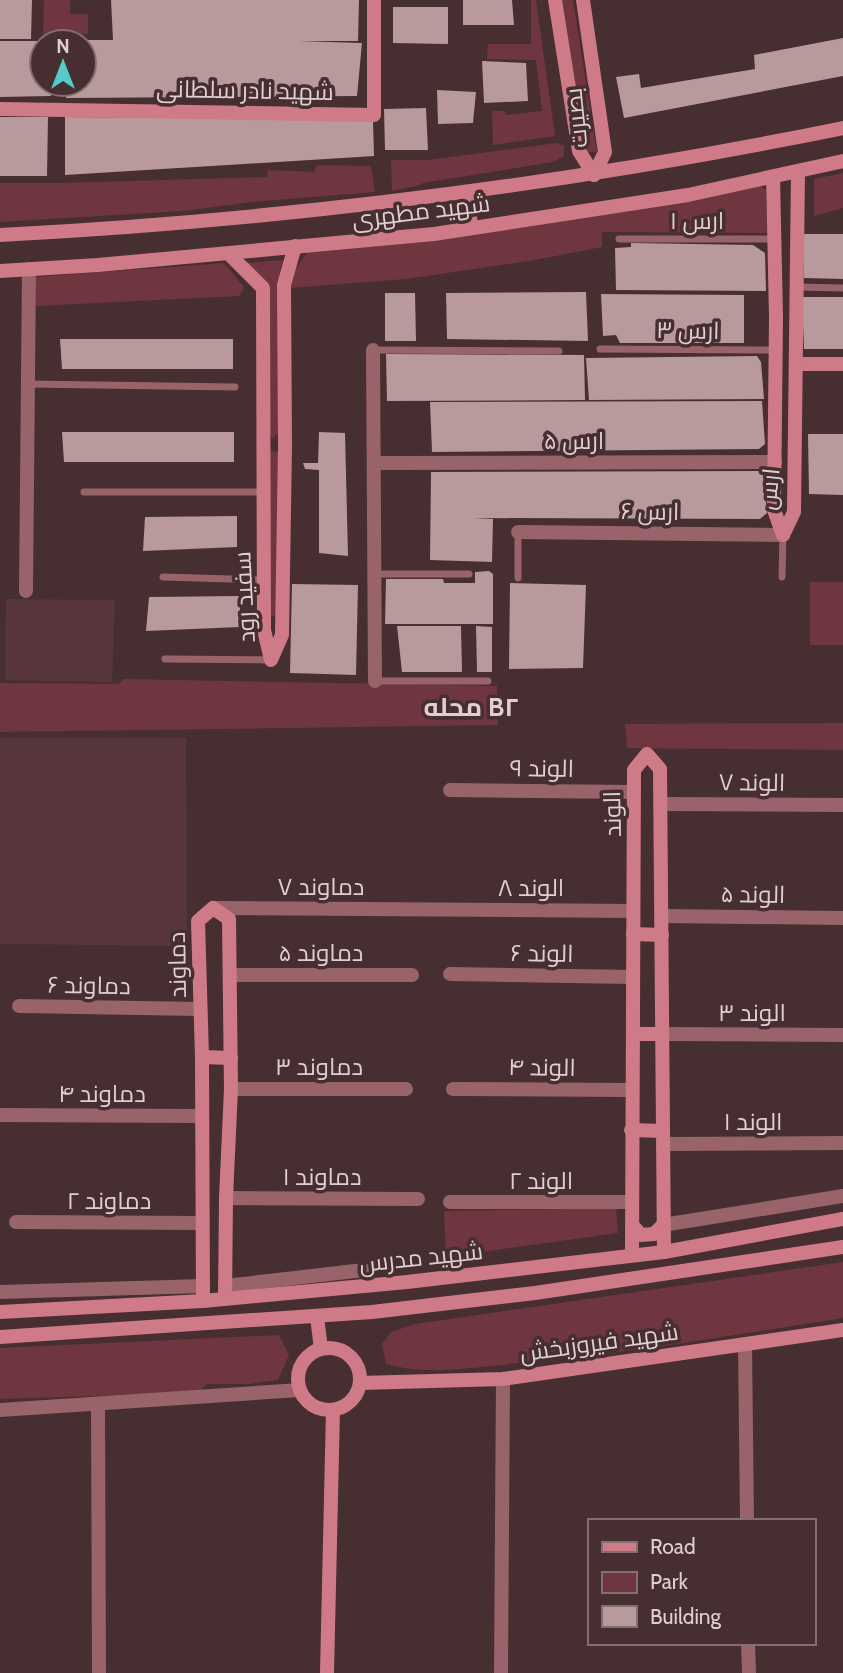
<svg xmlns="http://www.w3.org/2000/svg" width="843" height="1673" font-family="Cabin,Cairo,sans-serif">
	<rect width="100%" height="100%" fill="#472e31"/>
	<g fill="#57373b">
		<polygon points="6,599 115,600 112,682 5,680"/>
		<polygon points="0,738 186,738 187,946 0,944"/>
	</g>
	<g fill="#6f363f">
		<polygon points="44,0 70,0 70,14 88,14 88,34 43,34"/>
		<polygon points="531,0 536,0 555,136 493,145 492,111 505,111 506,115 542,111 536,60 487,59 488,44 531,44"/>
		<polygon points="562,0 573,0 597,152 586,152"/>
		<polygon points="557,143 564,146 564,156 553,162 423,183 416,186 392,191 391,160 427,160"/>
		<polygon points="317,165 371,166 375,192 252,202 183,211 0,222 0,183 63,183 267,177 268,170 314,172"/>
		<polygon points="843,173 843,208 814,216 814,179"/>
		<polygon points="758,185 766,190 767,233 602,232 602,247 535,260 406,279 291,288 295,270 307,253 442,240"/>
		<polygon points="283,260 280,270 278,294 279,432 272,439 269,434 269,300 246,263"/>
		<polygon points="224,263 244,287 240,296 36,306 35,277"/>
		<polygon points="270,451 280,452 277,616 269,617"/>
		<rect x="810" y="582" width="33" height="63"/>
		<polygon points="124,679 497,686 498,725 0,732 0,683 118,684"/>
		<polygon points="843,723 843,750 627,748 625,724"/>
		<polygon points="616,1208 618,1233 446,1257 444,1211"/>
		<path d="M843,1262V1318C735,1335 628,1353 519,1363C476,1367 427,1376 386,1364L382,1344L391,1332L415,1324Z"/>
		<polygon points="279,1335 289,1355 278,1380 249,1384 207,1384 197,1393 0,1399 0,1348"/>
	</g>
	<g fill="#b8999c">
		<polygon points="0,0 32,0 31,39 0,39"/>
		<polygon points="111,0 359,0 358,41 298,41 362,43 357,96 66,98 66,84 84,84 84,40 113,40"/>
		<polygon points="463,0 512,0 514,25 463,25"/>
		<polygon points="393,7 448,7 448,44 393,43"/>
		<polygon points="843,38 843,76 624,118 616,77 639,74 641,88 755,69 754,55"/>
		<polygon points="0,41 42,41 42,84 52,84 51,96 0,97"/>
		<polygon points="482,61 526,63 528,101 484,103"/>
		<polygon points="437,90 476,92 473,123 438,124"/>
		<polygon points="426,108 428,150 385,150 384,109"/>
		<polygon points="0,117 48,117 47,176 0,176"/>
		<polygon points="65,117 373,120 374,156 65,175"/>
		<polygon points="804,234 843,234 843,279 804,278"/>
		<polygon points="631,243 753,245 765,253 766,291 616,290 615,248 631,247"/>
		<polygon points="586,292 588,341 447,339 446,293"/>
		<polygon points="385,293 415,293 416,341 385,341"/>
		<polygon points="601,294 744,295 744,343 620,343 616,335 603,336"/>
		<polygon points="802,297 843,297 843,349 804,349"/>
		<polygon points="60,339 233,339 233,369 62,369"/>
		<polygon points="386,354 584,355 585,400 387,401"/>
		<polygon points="757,356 761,362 764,399 589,400 586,358"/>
		<polygon points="762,401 765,444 759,449 432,452 430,402"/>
		<polygon points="62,432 234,432 234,462 64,462"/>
		<polygon points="319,432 345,433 348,556 319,553 319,470 305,469 303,463 318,463"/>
		<polygon points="808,434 843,434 843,495 809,494"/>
		<polygon points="763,471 767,513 760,519 473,518 493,519 492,562 430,560 431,472"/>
		<polygon points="237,516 237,547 143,551 145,517"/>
		<polygon points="489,571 493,574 493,624 385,624 386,579 443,579 444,583 475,583 475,572"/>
		<polygon points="510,583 586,585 583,668 509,669"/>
		<polygon points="292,584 358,585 356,675 290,673"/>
		<polygon points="240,596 240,627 146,631 149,597"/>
		<polygon points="397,626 461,626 462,672 402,672"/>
		<polygon points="476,626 492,627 492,672 477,672"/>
	</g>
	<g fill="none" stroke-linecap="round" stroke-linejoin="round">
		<g stroke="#99636a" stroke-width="7">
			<polyline points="619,239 774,239"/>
			<polyline points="797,287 843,288"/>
			<polyline points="600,349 775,350"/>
			<polyline points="373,350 559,351"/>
			<polyline points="28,384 235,387"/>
			<polyline points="84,492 263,492"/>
			<polyline points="518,532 518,578"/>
			<polyline points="375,574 469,574"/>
			<polyline points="163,577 264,580"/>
			<polyline points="782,577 783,535"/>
			<polyline points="165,659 271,660"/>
			<polyline points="376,681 488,681"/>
		</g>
		<g stroke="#99636a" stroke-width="14">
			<polyline points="373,350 375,681"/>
			<polyline points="374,463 775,462"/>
			<polyline points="518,532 783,535"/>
			<polyline points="26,591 29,269"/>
			<polyline points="450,790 634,792"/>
			<polyline points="661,804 843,805"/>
			<polyline points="213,908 633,911"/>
			<polyline points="662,916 843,918"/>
			<polyline points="450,974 633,977"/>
			<polyline points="230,975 412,975"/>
			<polyline points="19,1006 200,1009"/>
			<polyline points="661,1034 843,1035"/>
			<polyline points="231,1089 406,1089"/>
			<polyline points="453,1089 632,1090"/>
			<polyline points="0,1115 201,1116"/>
			<polyline points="663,1144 843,1143"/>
			<polyline points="226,1198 418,1199"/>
			<polyline points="450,1202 631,1202"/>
			<polyline points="16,1222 201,1223"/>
			<polyline points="663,1225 843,1196"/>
			<polyline points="225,1286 364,1270"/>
			<polyline points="0,1292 203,1286"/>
			<polyline points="745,1344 747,1521"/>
			<polyline points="98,1404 99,1673"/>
			<polyline points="0,1410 300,1390"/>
			<polyline points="748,1643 749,1673"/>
			<polyline points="501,1673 503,1379"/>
		</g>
		<g stroke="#cf7b87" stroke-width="14">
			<polyline points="555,0 579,151 594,175"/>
			<polyline points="583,0 605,152 594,175"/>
			<polyline points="0,109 374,115 374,0"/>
			<polyline points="773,177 776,317 774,510 783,535"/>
			<polyline points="468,192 471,228"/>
			<path d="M0,235C284,220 565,185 843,128"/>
			<polyline points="229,254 263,288 264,630 271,660 282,635 285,447 284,285 295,246"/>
			<polyline points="0,271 98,265 434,234 688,195 843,161"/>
			<polyline points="796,364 843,364"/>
			<polyline points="783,535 794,512 798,171"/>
			<polyline points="633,934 662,935"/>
			<polyline points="633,1034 661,1034"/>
			<polyline points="202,1057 231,1058"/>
			<polyline points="631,1130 663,1131"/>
			<polyline points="632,1225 641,1235 654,1234 663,1225"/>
			<polyline points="632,1255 634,770 647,754 660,769 664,1252"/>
			<polyline points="203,1301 202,1057 198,921 213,908 229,919 231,1089 226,1198 225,1299"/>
			<polyline points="0,1312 203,1301 407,1282 664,1252 843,1219"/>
			<polyline points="317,1317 321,1349"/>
			<polyline points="0,1337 372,1312 535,1293 843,1247"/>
			<circle cx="329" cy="1379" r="31"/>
			<polyline points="360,1383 503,1379 843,1330"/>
			<polyline points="327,1673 333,1410"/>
		</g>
	</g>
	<g text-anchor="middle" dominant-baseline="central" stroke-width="7" stroke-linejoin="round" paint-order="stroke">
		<g font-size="24" fill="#dfcfd0" stroke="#472e31">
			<text transform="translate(245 90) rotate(1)">شهید نادر سلطانی</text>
			<text transform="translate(576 118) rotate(-96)">بصیرت</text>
			<text transform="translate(421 211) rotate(-7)">شهید مطهری</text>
			<text x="697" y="220">ارس ۱</text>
			<text transform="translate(688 330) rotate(1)">ارس ۳</text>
			<text x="574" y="440">ارس ۵</text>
			<text transform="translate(769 489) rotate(-84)">ارس</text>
			<text transform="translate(650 511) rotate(1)">ارس ۶</text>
			<text transform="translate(244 597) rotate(-93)">سفید رود</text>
			<text transform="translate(542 768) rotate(1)">الوند ۹</text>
			<text transform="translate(752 782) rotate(1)">الوند ۷</text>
			<text transform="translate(612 814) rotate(-91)">الوند</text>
			<text x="321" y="886">دماوند ۷</text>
			<text x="531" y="887">الوند ۸</text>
			<text transform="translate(753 894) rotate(1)">الوند ۵</text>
			<text x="321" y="952">دماوند ۵</text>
			<text transform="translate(542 953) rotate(1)">الوند ۶</text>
			<text transform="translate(177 965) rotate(-91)">دماوند</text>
			<text transform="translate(89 985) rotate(1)">دماوند ۶</text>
			<text x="752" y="1012">الوند ۳</text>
			<text x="319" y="1066">دماوند ۳</text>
			<text transform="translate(542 1067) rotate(1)">الوند ۴</text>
			<text x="102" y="1093">دماوند ۴</text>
			<text x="753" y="1121">الوند ۱</text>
			<text x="322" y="1176">دماوند ۱</text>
			<text x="541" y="1180">الوند ۲</text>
			<text x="109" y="1200">دماوند ۲</text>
			<text transform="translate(421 1257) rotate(-6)">شهید مدرس</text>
			<text transform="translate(599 1342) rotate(-8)">شهید فیروزبخش</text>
		</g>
		<g font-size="26" font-weight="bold" fill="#dfcfd0" stroke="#472e31">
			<text x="471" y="707">محله B۲</text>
		</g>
	</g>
	<rect x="588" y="1519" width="228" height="126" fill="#472e31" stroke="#846e71" stroke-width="2"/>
	<rect x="602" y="1542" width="35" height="10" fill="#cf7b87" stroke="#846e71" stroke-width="2"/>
	<text x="650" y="1554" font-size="21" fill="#dfcfd0">Road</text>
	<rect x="602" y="1572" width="35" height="21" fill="#6f363f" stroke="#846e71" stroke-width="2"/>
	<text x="650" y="1589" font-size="21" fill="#dfcfd0">Park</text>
	<rect x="602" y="1606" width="35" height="21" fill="#b8999c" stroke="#846e71" stroke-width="2"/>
	<text x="650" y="1624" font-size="21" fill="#dfcfd0">Building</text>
	<g transform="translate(63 63)"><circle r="33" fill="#472e31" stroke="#846e71" stroke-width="2"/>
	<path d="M0-5L12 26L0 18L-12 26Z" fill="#54cdc8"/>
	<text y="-10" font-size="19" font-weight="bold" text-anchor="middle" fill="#dfcfd0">N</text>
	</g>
</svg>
